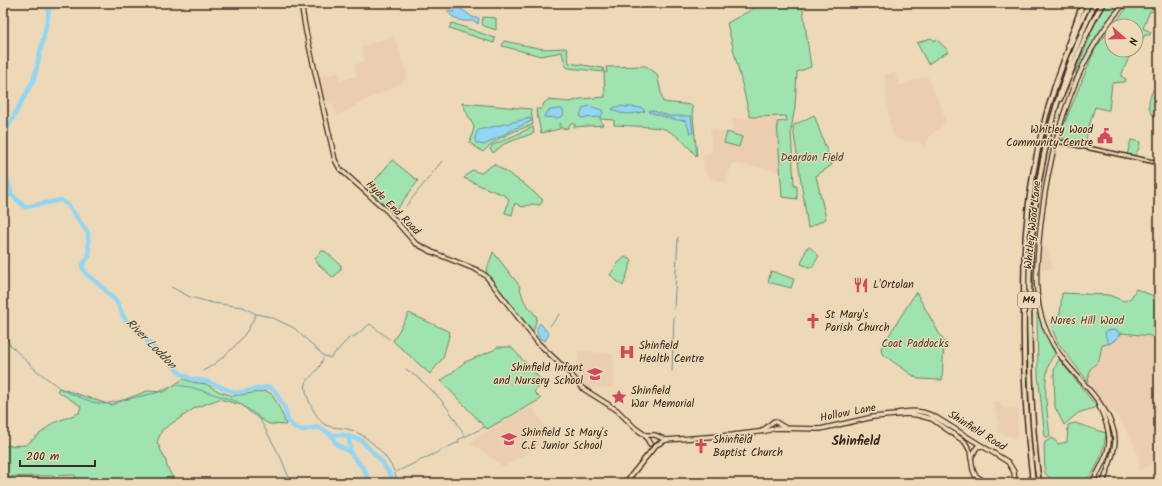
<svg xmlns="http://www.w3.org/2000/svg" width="1162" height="486" font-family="Kalam,sans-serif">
	<rect width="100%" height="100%" fill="#edd9b7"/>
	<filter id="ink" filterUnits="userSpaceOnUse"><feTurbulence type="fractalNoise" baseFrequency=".025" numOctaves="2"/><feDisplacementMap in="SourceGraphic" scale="8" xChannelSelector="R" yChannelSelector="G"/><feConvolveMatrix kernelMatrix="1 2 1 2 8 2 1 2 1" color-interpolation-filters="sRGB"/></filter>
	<g filter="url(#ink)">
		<g fill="#ebceb0">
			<polygon points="394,36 408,78 400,84 358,104 338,116 332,103 324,105 318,77 338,73 340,81 357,75 355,65 365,60 361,47"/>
			<polygon points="895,72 899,86 927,76 940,103 946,121 930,136 925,146 919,142 896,139 890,125 885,90 888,89 884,75"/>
			<polygon points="777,117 780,171 732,163 726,183 710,178 710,176 705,174 702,154 712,152 710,129 717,129 718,132 731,132 733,128 732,119"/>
			<polygon points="1047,247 1053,269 1042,270 1038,266 1039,251"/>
			<polygon points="1122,333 1151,336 1159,342 1159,451 1152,450 1154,460 1151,465 1139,470 1139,459 1135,446 1119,418 1113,412 1107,410 1088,382 1090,369 1099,361 1102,345 1110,344 1114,341"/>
			<polygon points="578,350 613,354 615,387 587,388 584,387 583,382 567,367 568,365 577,366"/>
			<polygon points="999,400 1003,408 1018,408 1018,428 1016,438 1004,435 998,432 999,422 992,402"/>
			<polygon points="532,406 544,425 549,427 538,445 504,467 470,443 488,431"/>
		</g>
		<g fill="#9ee3b0" stroke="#6c8667">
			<polygon points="764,3 802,3 811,67 797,72 795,107 791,130 794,186 797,186 797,199 782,197 777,122 787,121 786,116 750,117 727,23"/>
			<path d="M1105,3H1123C1103,24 1091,49 1078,74L1075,73L1091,34L1087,38Z"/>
			<polygon points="1131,3 1159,3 1159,13 1150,11 1143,28 1151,32 1150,35 1145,35 1142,40 1137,38 1136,40 1136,26 1112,26"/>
			<polygon points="483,17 496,18 496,30 484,26 482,24"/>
			<polygon points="452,23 495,38 494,43 449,28"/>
			<polygon points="1112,26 1112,50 1132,50 1121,76 1126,79 1125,82 1112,83 1109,110 1107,110 1095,107 1087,132 1086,146 1066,141 1062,137 1062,129 1095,49"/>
			<polygon points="931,38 935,41 936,39 949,51 928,64 917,43"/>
			<polygon points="504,41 543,49 566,48 567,50 569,63 603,68 604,72 568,68 565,65 562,52 541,56 502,46"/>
			<path d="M646,66L657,74L663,102L692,105L697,157C689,147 679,136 667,130C658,126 625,126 614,125V120L600,119L603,125L574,127L575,124H570L568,128L562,129L561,123L559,124L560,129L541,133L536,109H542L544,103L548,100L570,102L580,99L605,97L604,73L607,72L606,67Z"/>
			<path d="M1155,86L1159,89L1157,119C1144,108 1149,99 1155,86Z"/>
			<path d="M462,103L531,109L533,125C515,130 496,138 483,152L470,143L474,127Z"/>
			<polygon points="814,115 832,165 816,176 826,219 808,228 793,128 794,125"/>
			<polygon points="533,127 534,133 504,144 493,153 490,149 493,145"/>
			<polygon points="727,132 742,137 739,147 724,143"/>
			<polygon points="1131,140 1140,142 1139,148 1134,157 1127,155"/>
			<polygon points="392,160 418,181 394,213 367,190"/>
			<polygon points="494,164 523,183 543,200 540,205 533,204 522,207 515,203 512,215 505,213 509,199 504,195 483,187 464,178 472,170 481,173"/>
			<polygon points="807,247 810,247 819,256 812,267 809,267 801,264"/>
			<polygon points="321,251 325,251 341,265 341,269 335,276 332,277 317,263 315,259"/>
			<polygon points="493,252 519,285 524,301 537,317 533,333 486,272"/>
			<polygon points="625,257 632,260 623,286 610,275 619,262"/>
			<polygon points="771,271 794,279 791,288 768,282"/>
			<path d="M1136,289L1159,298V342L1151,336L1122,333C1116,340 1112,344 1102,345L1099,361L1090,369L1088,382L1058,343L1049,321L1060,314L1062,293L1109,295L1124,301L1131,298Z"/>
			<polygon points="916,292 944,342 942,380 918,379 882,354 881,348"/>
			<polygon points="409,313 450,332 443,358 430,374 393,341"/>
			<path d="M1037,313L1055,354C1039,371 1048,415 1050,437H1045L1038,375Z"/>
			<polygon points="497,347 511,347 543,382 534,392 541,399 487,429 441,381 465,362 494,350"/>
			<polygon points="1059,359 1097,407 1078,413 1064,425 1055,407 1054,370"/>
			<path d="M183,379L192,382L206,384L218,391L233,396L266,391L272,394C277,404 283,413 286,425L269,424L252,414L242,405L219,399L195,408L162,430L157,442L166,461L167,467L173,478L177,483H78L75,475L3,477V446L26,445L53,423L79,413L81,406L57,391L59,388L111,405L147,391L164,392Z"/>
			<path d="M1075,423L1106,433C1105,447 1096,477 1082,482C1078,484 1071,483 1067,482C1056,482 1052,481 1045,473L1044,446L1045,442L1053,438L1058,444L1067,442L1068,425Z"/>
		</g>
		<g fill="#92d5f4" stroke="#6f919e">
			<path d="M455,8C464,8 465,13 473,17C475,18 477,18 479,18L478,24C473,19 469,22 463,21C457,20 450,16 447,11L454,12Z"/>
			<polygon points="589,106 602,110 603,113 601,117 581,118 580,116 583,108"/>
			<path d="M619,106L642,108L645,111C637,114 619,116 612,109Z"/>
			<polygon points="558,109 562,109 564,112 563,116 557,118 544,117 545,114 550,110"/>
			<path d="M650,110L669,116H691L693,133H690L686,121C673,120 662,116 649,112V111Z"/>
			<polygon points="531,118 531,121 514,129 484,145 476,143 475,138 478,130"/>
			<path d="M540,323L549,334L545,341C537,338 534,330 540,323Z"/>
			<polygon points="1115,330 1119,332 1119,336 1111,343 1108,343 1105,334 1106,331"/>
		</g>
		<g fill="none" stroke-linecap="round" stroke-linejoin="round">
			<g stroke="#6f919e" stroke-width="1">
				<polyline points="406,206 442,161"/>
				<polyline points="3,207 4,202 12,193"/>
				<polyline points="3,251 7,270 3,278"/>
				<polyline points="171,287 190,297 213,303 243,307 256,314 271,317 294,328 324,356 324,357"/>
				<polyline points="674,309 678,237"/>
				<polyline points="550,326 560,314"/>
				<polyline points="3,330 10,345 36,370 62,390 92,402 104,404 156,393 176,385 190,387 236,401 258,416 281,458 291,483"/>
				<polyline points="325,356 330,358 349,338 355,336 370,324 389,339"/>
				<path d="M323,359C321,363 320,367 317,370C314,374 307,379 306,384C303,393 316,418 324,424C332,429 343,427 351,430C369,435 397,464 397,483"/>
				<path d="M406,369C434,389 449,406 465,437"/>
				<path d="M203,371C218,363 237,346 247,331C250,326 253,320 256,314"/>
				<polyline points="672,371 674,317"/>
				<polyline points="396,472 459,442 458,440 485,427"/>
			</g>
			<g stroke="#92d5f4" stroke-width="4.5">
				<polyline points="3,136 34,79 48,17 49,3"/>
				<polyline points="3,165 12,195 25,207 61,200 68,205 88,233 89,256 82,266 86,274 98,283 116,301 125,319 180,373 191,379 206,381 236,393 269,387 275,391 285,409 288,421 295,428 302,430 319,427 331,435 343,435 361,440 381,461 392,477 392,483"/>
				<polyline points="331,435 336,444 350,452 365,471 370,483"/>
				<polyline points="348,436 350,445 350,452"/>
			</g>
			<defs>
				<polyline id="minor" points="1056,141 1159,163"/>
				<g id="major">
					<polyline points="301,3 306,32 335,160 340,169 387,211 415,243 432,252 477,270 486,276 538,343 570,373 582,388 617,410 635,428 645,435 650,444"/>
					<path d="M897,413C912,410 924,410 937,418L1008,462L1014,472L1015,483"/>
					<polyline points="762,431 774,421 786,428"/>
					<polyline points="645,435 655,435 666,440"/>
					<polyline points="971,458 977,447 982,446"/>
					<polyline points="625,483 656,445 666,440 733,435 766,431 776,428 820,429 873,417 907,414 917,415 932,419 965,442 970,451 973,470 975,475 986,483"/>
					<path d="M1092,483C1110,451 1116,440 1099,406"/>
					<path d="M1103,483C1107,470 1114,456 1115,442C1116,413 1082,383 1065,362C1056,350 1049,338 1044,325C1034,298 1036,269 1039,241C1046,161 1069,63 1125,3"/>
				</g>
				<g id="highway">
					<polyline points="1068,45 1083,3"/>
					<path d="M1060,99C1073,67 1085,33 1103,3"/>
					<path d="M1033,483C1026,425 1023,366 1024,308C1024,283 1024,257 1026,232C1032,153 1054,74 1089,3"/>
					<path d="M1039,483C1033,441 1031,398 1030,356C1029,320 1028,283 1031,247C1037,162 1059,80 1095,3"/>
				</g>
			</defs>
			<use href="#minor" stroke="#3b2a1e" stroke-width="5.5"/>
			<use href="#major" stroke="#3b2a1e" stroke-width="6"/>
			<use href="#highway" stroke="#3b2a1e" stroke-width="7"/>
			<use href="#minor" stroke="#edd9b7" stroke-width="2.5"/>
			<use href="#major" stroke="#edd9b7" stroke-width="3.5"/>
			<use href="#highway" stroke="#edd9b7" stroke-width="4"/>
		</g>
	</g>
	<defs>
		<symbol id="civic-bare" viewBox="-9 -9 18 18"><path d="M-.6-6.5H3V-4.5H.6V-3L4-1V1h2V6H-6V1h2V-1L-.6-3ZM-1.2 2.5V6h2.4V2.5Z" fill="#d1495b" stroke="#edd9b7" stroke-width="2.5" paint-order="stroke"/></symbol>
		<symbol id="restaurant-bare" viewBox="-9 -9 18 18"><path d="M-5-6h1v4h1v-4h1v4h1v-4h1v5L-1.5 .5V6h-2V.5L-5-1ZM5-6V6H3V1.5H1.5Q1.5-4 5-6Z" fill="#d1495b" stroke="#edd9b7" stroke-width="2.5" paint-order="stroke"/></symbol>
		<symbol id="church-bare" viewBox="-9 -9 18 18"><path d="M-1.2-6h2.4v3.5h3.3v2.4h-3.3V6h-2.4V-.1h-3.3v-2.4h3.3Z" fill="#d1495b" stroke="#edd9b7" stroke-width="2.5" paint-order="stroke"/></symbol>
		<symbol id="hospital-bare" viewBox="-9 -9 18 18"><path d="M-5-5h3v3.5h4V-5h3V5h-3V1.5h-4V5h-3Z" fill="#d1495b" stroke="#edd9b7" stroke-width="2.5" paint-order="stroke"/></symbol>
		<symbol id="school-bare" viewBox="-9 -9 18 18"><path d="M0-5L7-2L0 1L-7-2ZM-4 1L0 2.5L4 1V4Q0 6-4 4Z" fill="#d1495b" stroke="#edd9b7" stroke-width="2.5" paint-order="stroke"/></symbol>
		<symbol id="sight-bare" viewBox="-9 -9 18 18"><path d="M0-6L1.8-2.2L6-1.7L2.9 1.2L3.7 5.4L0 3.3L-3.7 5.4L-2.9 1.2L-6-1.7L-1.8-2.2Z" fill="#d1495b" stroke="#edd9b7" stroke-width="2.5" paint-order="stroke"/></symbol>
	</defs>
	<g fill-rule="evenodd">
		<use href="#civic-bare" x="1094" y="125" width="22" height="22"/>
		<use href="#restaurant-bare" x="850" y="274" width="22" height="22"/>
		<use href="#church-bare" x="802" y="310" width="22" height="22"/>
		<use href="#hospital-bare" x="616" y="341" width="22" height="22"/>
		<use href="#school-bare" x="584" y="363" width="22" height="22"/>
		<use href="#sight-bare" x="608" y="386" width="22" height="22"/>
		<use href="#school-bare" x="498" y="428" width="22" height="22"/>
		<use href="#church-bare" x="690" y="435" width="22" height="22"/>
	</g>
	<g text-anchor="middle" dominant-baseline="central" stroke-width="3" stroke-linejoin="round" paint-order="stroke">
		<rect fill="#edd9b7" stroke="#705e4c" stroke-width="1" x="1018" y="292" width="22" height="16" rx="3"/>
		<g font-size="10" font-weight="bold" fill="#3b2a1e">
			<text x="1029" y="300">M4</text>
		</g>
		<g font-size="11" fill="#3b2a1e" stroke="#edd9b7" text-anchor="start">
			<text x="1093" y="130" text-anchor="end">Whitley Wood<tspan x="1093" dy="13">Community Centre</tspan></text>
			<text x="873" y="285">L'Ortolan</text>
			<text x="825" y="315">St Mary's<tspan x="825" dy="13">Parish Church</tspan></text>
			<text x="639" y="346">Shinfield<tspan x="639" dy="13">Health Centre</tspan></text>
			<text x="583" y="368" text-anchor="end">Shinfield Infant<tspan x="583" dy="13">and Nursery School</tspan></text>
			<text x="631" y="391">Shinfield<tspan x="631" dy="13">War Memorial</tspan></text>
			<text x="521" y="433">Shinfield St Mary's<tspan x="521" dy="13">C.E Junior School</tspan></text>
			<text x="713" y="440">Shinfield<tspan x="713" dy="13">Baptist Church</tspan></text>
		</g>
		<g font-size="11" fill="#4a4634" stroke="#edd9b7">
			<text x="812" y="158">Deardon Field</text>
			<text x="1087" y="321">Nores Hill Wood</text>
			<text x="915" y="344">Coat Paddocks</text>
		</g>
		<g font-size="11" fill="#3b2a1e" stroke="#edd9b7">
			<text transform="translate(393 208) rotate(45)">Hyde End Road</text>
			<text transform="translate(1033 225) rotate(-84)">Whitley Wood Lane</text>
			<text transform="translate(848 413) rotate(-11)">Hollow Lane</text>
			<text transform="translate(977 431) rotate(32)">Shinfield Road</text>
		</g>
		<g font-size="12" font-style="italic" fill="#48443e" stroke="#edd9b7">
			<text transform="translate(151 344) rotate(45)">River Loddon</text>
		</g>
		<g font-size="13" font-weight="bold" fill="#3b2a1e" stroke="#edd9b7">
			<text x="856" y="441">Shinfield</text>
		</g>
	</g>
	<rect width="1162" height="486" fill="none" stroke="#edd9b7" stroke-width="16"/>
	<rect x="8" y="8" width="1146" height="470" fill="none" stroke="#3b2a1e" stroke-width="1.5" filter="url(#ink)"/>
	<g transform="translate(1124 38) rotate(110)"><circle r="19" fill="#edd9b7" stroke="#a6937a"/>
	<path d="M0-3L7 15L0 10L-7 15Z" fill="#d1495b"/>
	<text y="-6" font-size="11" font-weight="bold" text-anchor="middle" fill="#3b2a1e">N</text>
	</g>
	<path d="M20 460v6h75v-6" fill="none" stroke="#3b2a1e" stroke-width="2"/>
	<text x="26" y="460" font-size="12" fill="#3b2a1e" stroke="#edd9b7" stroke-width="3" paint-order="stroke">200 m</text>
</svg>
